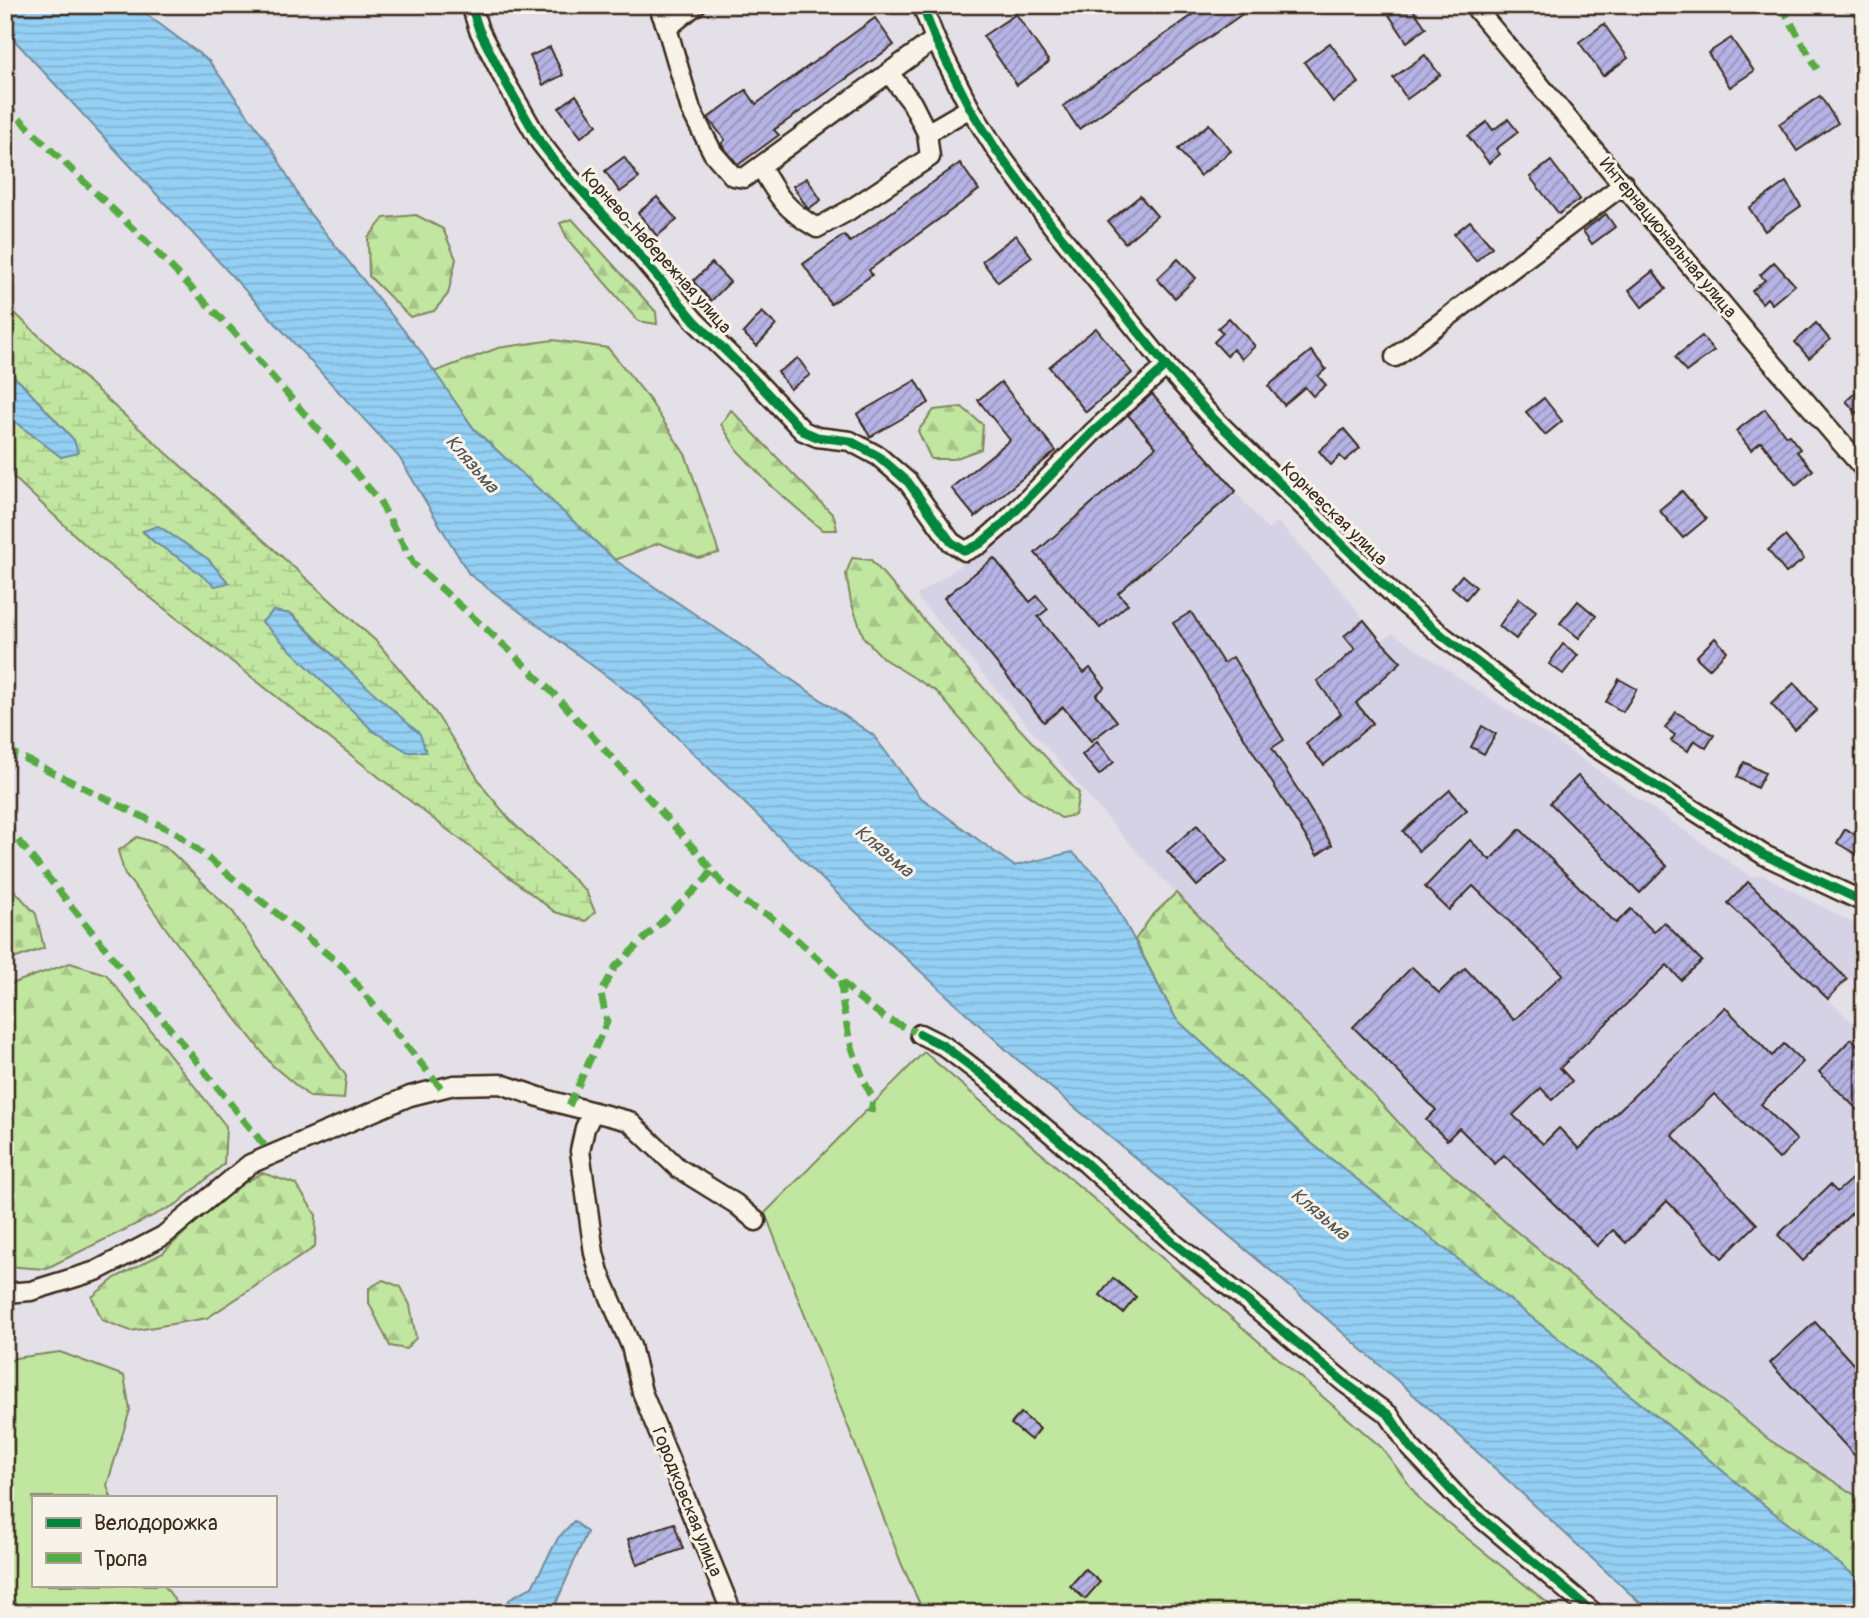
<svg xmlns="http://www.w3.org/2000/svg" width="1869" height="1618" font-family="Pangolin,sans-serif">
	<defs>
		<pattern id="forest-firs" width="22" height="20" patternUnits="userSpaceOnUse" patternTransform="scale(1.75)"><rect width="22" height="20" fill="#c1e6a0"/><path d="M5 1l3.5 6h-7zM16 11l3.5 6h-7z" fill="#a7c589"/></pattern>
		<pattern id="wetland-marsh" width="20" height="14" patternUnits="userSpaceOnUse" patternTransform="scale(1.75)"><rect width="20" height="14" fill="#c1e6a0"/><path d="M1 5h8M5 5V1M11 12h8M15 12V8" fill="none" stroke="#a7c589"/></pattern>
		<pattern id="cemetery-stones" width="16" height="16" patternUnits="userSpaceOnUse" patternTransform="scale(1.75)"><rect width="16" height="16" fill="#c1e6a0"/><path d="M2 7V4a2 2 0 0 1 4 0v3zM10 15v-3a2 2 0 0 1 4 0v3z" fill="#a7c589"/></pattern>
		<pattern id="water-rules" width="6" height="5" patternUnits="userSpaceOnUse" patternTransform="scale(1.75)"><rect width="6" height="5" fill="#94cff4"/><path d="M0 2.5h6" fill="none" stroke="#80b2d1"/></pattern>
		<pattern id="building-hatch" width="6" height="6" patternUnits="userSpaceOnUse" patternTransform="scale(1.75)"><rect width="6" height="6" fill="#b6b3e5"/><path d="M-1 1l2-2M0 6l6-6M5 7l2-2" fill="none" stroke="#9592b9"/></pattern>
	</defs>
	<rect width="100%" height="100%" fill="#e4e0e7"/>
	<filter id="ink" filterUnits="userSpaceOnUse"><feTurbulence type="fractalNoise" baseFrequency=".0143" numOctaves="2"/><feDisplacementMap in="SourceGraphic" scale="14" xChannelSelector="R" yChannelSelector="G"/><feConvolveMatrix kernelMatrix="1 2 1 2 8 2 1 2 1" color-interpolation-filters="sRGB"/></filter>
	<g filter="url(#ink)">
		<polygon fill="#d6d2e6" points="1150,392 1268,530 1277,521 1352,603 1364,620 1382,640 1393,633 1483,694 1553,739 1751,877 1763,875 1864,929 1864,964 1828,999 1864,1033 1864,1040 1858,1045 1864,1051 1864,1501 1768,1439 1511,1227 1420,1146 1336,1054 1176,893 1127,841 916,596 967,561 1034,506 1091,451 1126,413"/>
		<g fill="#c1e6a0" stroke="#7e885f" stroke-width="2">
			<polygon points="924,1052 1382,1448 1422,1502 1560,1613 924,1613 902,1565 765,1213"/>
			<polygon points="60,1352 124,1376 130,1410 107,1485 111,1497 33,1497 33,1585 164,1585 184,1613 5,1613 5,1365 15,1358"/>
		</g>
		<g fill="url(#forest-firs)" stroke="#7e885f" stroke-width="2">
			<polygon points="416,215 443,229 456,259 448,294 434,311 410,317 369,276 368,238 384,218"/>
			<polygon points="572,219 656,312 657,324 638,321 568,240 560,223"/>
			<polygon points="553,340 608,348 647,396 686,456 719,553 698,558 659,543 615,560 474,429 434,372 498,348"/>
			<polygon points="962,407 983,425 981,449 954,459 931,459 918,431 934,410"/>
			<polygon points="731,410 834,516 837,530 822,530 769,484 737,450 721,424"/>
			<polygon points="852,558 871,560 1018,727 1079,793 1075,815 1061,818 1022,791 937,692 884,659 864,638 851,602 846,574"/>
			<polygon points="137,837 165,846 233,912 346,1076 344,1099 310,1097 273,1066 172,937 147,901 125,875 118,851"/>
			<polygon points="1176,893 1336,1054 1420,1146 1511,1227 1768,1439 1864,1501 1864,1583 1755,1498 1664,1422 1311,1143 1176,1019 1135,940 1151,917"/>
			<polygon points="70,963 106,974 226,1126 224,1164 177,1204 45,1269 5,1266 5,986"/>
			<polygon points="262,1173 296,1184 316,1215 315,1247 207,1318 131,1331 102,1320 92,1297 115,1278 163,1253 227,1193"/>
			<polygon points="383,1280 401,1287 410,1305 416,1338 406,1349 390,1346 369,1303 369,1288"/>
		</g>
		<path fill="url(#wetland-marsh)" stroke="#7e885f" stroke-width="2" fill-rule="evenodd" d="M5,304L112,404L377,642L435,712L486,791L512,822L586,891L595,912L586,921L555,912L384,781L96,555L5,469V414L61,457L78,453L74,440L21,383L5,369ZM158,526L208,559L182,560L154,542L143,532ZM273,611L292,614L345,667L273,631L262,622Z"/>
		<polygon fill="url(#cemetery-stones)" stroke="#7e885f" stroke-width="2" points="5,880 36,914 44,948 5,962"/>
		<g fill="url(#water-rules)" stroke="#708d9e" stroke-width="2">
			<polygon points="5,5 134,5 209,61 273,150 306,209 419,349 474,429 615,560 873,735 919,796 1014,866 1072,852 1103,881 1176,1019 1311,1143 1664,1422 1755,1498 1864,1583 1864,1613 1651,1613 1449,1426 1300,1295 1013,1056 856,912 640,701 469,574 399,457 5,30"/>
			<polygon points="5,369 21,383 74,440 78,453 61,457 5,414"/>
			<polygon points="158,526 208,559 229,583 215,586 182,560 154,542 143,531"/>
			<polygon points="273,611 291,614 345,667 420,734 426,752 408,752 373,731 262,622"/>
			<polygon points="574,1521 587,1532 554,1608 554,1613 498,1613 512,1597 532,1587 558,1538"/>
		</g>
		<g fill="url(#building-hatch)" stroke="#3b2a1e" stroke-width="2">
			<polygon points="1207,5 1255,5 1079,129 1063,106"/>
			<polygon points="1403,5 1410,5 1426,28 1407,42 1389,15"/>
			<polygon points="1016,14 1049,62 1017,85 983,36"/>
			<polygon points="875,18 894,45 774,130 779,135 738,165 721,144 725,140 708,118 746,90 756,104"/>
			<polygon points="1604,24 1628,58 1603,76 1579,42"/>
			<polygon points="1731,38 1754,71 1730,87 1708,53"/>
			<polygon points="1330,43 1359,83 1333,102 1304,62"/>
			<polygon points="550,47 563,75 543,85 530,56"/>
			<polygon points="1425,55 1440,75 1407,99 1393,78"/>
			<polygon points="576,95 597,125 581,137 559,108"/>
			<polygon points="1820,96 1838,123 1797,151 1779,124"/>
			<polygon points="1508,119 1518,132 1496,149 1500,154 1489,163 1468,136 1487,122 1493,130"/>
			<polygon points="1209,124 1231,151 1200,176 1178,149"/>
			<polygon points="624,157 639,178 620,192 605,171"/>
			<polygon points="1551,161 1580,199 1559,214 1530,177"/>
			<polygon points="960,163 979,190 869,270 872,275 831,304 803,264 844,235 850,242"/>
			<polygon points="807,178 821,200 808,209 793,186"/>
			<polygon points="1786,182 1801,206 1765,231 1749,208"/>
			<polygon points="1140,196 1157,216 1125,243 1108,222"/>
			<polygon points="657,197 677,220 657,236 638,213"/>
			<polygon points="1606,214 1615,227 1592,244 1583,231"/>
			<polygon points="1470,221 1492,247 1476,261 1454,234"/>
			<polygon points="1016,235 1032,257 998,282 982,261"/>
			<polygon points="1178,259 1196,278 1175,298 1157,279"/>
			<polygon points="1774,262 1795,285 1772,304 1767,298 1762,303 1752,291 1765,280 1760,275"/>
			<polygon points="712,263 730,282 711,301 693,281"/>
			<polygon points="1653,271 1666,289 1642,307 1629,290"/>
			<polygon points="762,312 776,325 757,346 743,333"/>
			<polygon points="1229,318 1255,346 1242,359 1233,349 1227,356 1214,342 1223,333 1218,328"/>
			<polygon points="1816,323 1830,340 1809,358 1795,342"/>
			<polygon points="1096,328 1132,373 1086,412 1049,367"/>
			<polygon points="1702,336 1714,351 1686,372 1675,357"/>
			<polygon points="1311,351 1326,369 1318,376 1326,385 1313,396 1305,387 1284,405 1268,386"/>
			<polygon points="798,358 810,375 790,389 778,372"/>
			<polygon points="916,380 929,403 870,437 857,414"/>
			<polygon points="1001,382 1056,451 975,517 951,488 1010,440 978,400"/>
			<polygon points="1864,385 1864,421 1846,401"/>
			<polygon points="1152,394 1236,491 1118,593 1128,604 1100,628 1035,553 1156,447 1128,415"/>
			<polygon points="1544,398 1562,421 1545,435 1526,412"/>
			<polygon points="1765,409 1786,436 1789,435 1800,449 1797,452 1813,470 1796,485 1761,442 1751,450 1736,431"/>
			<polygon points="1344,429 1360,448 1345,461 1340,456 1331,465 1319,451"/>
			<polygon points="1682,491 1706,519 1683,538 1659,510"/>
			<polygon points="1785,536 1804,559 1786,573 1768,550"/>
			<polygon points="994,558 1030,602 1037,596 1048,609 1038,617 1084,673 1090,668 1105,687 1096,695 1117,721 1091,741 1063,707 1044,722 944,598"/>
			<polygon points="1462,575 1476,587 1466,599 1452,587"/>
			<polygon points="1519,598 1536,611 1516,639 1499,626"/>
			<polygon points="1578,601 1596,616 1579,638 1560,623"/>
			<polygon points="1191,612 1223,663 1233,657 1284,740 1272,748 1332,845 1317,855 1173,623"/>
			<polygon points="1364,620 1381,641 1401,662 1356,703 1373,723 1324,765 1306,744 1341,714 1317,681 1333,669 1355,649 1344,636"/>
			<polygon points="1715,638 1727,651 1709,669 1696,657"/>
			<polygon points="1563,644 1578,655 1563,674 1549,664"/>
			<polygon points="1619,679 1637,689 1623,712 1606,702"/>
			<polygon points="1794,683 1817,710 1795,730 1771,704"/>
			<polygon points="1676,712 1714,735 1706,748 1694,740 1688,751 1671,741 1675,735 1665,728"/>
			<polygon points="1482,726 1496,734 1484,754 1471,747"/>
			<polygon points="1097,741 1114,762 1099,775 1082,755"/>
			<polygon points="1744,762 1765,773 1757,788 1737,777"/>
			<polygon points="1578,776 1667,866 1640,893 1550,803"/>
			<polygon points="1450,790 1467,810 1419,851 1403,831"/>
			<polygon points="1197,825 1227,861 1197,886 1167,851"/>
			<polygon points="1520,829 1616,923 1631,909 1654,932 1664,922 1702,961 1681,980 1667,965 1560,1068 1572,1081 1552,1100 1541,1088 1513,1115 1543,1144 1559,1128 1579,1149 1725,1007 1772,1056 1784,1044 1803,1062 1761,1104 1797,1140 1779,1159 1714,1094 1672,1135 1757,1224 1722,1258 1667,1201 1626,1243 1613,1230 1597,1246 1504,1155 1495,1164 1459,1128 1447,1140 1426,1120 1436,1110 1353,1027 1412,967 1439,993 1465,968 1514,1020 1563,974 1473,886 1449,910 1425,887 1470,840 1490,860"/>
			<polygon points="1845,829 1864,839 1864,859 1837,843"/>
			<polygon points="1748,882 1847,979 1828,999 1728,903"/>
			<polygon points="1851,1039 1864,1051 1864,1116 1819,1072"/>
			<polygon points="1864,1168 1864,1201 1803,1261 1778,1235 1830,1185 1837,1192"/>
			<polygon points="1113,1278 1136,1297 1123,1313 1100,1295"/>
			<polygon points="1815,1322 1864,1376 1864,1466 1770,1363"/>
			<polygon points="1021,1413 1040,1429 1031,1440 1011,1424"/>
			<polygon points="674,1523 683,1549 637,1565 628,1539"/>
			<polygon points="1085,1569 1100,1582 1085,1599 1070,1586"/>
		</g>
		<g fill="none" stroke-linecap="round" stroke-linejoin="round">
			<defs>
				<g id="minor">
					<polyline points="471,5 479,30 506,83 540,142 557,164 626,239 695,321 754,379 803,431 817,437 850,441 878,456 908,482 951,542 965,551 980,544 1001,526 1093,432 1166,366"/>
					<polyline points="658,5 667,28 691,110 713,153 733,176 744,178 935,39"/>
					<polyline points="922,5 935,39 970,108 997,151 1051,224 1166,366 1207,412 1396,597 1444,637 1562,726 1764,855 1864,902"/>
					<polyline points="1473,5 1749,336 1864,469"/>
					<polyline points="667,28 696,5"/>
					<polyline points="927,133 970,108"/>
					<path d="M761,167C777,196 787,211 817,228L848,211L930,157L927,133L912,103L889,73"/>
					<polyline points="1395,357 1624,184"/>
					<polyline points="920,1034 944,1046 986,1078 1087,1164 1175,1244 1250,1303 1345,1383 1389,1415 1410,1447 1461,1501 1594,1613"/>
					<polyline points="593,1112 585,1128 580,1151 594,1253 599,1272 631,1346 642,1392 732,1613"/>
					<polyline points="5,1293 31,1291 96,1271 163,1236 250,1164 410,1096 454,1085 501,1084 551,1101 629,1121 678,1168 736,1204 756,1221"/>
				</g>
			</defs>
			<use href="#minor" stroke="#3b2a1e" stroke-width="23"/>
			<use href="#minor" stroke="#f7f3e8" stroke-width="18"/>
			<g stroke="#55ab43" stroke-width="7" stroke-dasharray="14 7" stroke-linecap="butt">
				<polyline points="1781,5 1817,69"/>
				<polyline points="5,104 47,146 148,243 232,330 379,500 413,563 506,647 555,695 700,855 722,883 747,904 770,916 821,961 856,996 885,1018 920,1034"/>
				<polyline points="5,749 178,834 341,965 441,1088"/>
				<polyline points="5,824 268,1150"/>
				<polyline points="841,981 843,1006 850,1042 864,1081 873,1099 871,1113"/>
				<polyline points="569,1106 607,1022 601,994 615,967 706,879 712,870"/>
			</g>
			<defs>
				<g id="cycleway">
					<polyline points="471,5 479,30 506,83 540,142 557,164 626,239 695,321 754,379 803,431 817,437 850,441 878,456 908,482 951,542 965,551 980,544 1001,526 1093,432 1166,366"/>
					<polyline points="922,5 935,39 970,108 997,151 1051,224 1166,366 1207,412 1396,597 1444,637 1562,726 1764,855 1864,902"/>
					<polyline points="920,1034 944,1046 986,1078 1087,1164 1175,1244 1250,1303 1345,1383 1389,1415 1410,1447 1461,1501 1594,1613"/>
				</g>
			</defs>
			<use href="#cycleway" stroke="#f7f3e8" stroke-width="13"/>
			<use href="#cycleway" stroke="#00873e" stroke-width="9"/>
		</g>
	</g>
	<g text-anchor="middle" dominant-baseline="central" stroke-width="6" stroke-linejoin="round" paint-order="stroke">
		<g font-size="18" fill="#3b2a1e" stroke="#f7f3e8">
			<text transform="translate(1668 238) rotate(50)">Интернациональная улица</text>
			<text transform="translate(656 251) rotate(48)">Корнево-Набережная улица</text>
			<text transform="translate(1334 514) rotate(44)">Корневская улица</text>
			<text transform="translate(687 1502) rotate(68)">Городковская улица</text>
		</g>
		<g font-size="19" font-style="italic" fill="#515354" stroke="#f7f3e8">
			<text transform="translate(472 464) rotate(49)">Клязьма</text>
			<text transform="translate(884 851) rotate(40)">Клязьма</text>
			<text transform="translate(1320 1214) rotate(40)">Клязьма</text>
		</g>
	</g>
	<rect width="1869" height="1618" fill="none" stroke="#f7f3e8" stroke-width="28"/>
	<rect x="14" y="14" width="1841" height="1590" fill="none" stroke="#3b2a1e" stroke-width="2.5" filter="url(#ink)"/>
	<rect x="32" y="1496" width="245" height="91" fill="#f7f3e8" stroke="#aca397" stroke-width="2"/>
	<rect x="46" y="1518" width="35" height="10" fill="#00873e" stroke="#aca397" stroke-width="2"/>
	<text x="94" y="1530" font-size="21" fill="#3b2a1e">Велодорожка</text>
	<rect x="46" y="1553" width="35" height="10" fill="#55ab43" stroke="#aca397" stroke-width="2"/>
	<text x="94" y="1566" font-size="21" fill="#3b2a1e">Тропа</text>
</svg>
